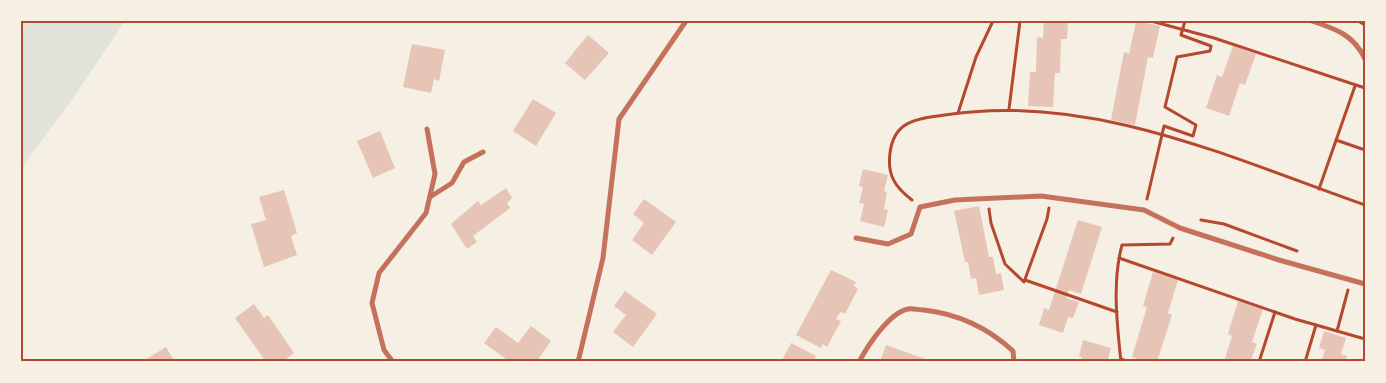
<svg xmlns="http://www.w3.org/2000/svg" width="1386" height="383" font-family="Mulish,sans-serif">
	<rect width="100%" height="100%" fill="#f6efe4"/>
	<polygon fill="#e2e4dc" points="21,21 125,21 71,101 21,169"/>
	<g fill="#e6c5b7">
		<polygon points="1044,21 1068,21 1067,39 1061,39 1060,73 1055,73 1053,107 1028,106 1030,72 1036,72 1037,37 1043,38"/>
		<polygon points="1136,21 1160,26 1153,58 1148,57 1135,125 1111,120 1124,52 1129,54"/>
		<polygon points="588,35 609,53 585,80 565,63"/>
		<polygon points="412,44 445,50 439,81 434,79 431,93 403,87"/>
		<polygon points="1233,46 1256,54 1245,85 1240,83 1229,116 1206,108 1217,75 1222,77"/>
		<polygon points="533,99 556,113 536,146 513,131"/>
		<polygon points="380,131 395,168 373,178 357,141"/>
		<polygon points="863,169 888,175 884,191 887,192 884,209 888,210 884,227 860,221 864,204 859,203 863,187 859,186"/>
		<polygon points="506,188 512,198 507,203 510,208 473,236 477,242 467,249 451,224 478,201 481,205"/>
		<polygon points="284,190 297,233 291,236 297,255 264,267 251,224 266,220 259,197"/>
		<polygon points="644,199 676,222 652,255 632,240 644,223 633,214"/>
		<polygon points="979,206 989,257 993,257 996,274 1001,273 1004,290 979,295 976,278 971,279 968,262 965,262 954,211"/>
		<polygon points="1078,220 1102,227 1081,294 1069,290 1066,298 1079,302 1073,318 1068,317 1063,333 1039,325 1044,308 1049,310"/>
		<polygon points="831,270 856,282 854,286 858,289 845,314 841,312 838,315 836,319 841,321 827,347 823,344 821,348 796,335"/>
		<polygon points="1153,272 1178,280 1168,313 1172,315 1157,362 1147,362 1132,357 1147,307 1143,306"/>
		<polygon points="625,291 657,314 633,347 613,332 626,315 614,306"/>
		<polygon points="1238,301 1263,309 1252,342 1257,344 1250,362 1224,362 1232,336 1228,334"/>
		<polygon points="254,304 264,318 268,315 294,353 282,362 266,362 235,318"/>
		<polygon points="531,326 551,341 536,362 504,362 506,359 484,343 496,327 518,343"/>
		<polygon points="1324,331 1346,338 1341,354 1347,356 1345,362 1321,362 1325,350 1319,348"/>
		<polygon points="1083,340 1111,348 1107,362 1080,362 1082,357 1079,356"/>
		<polygon points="791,343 816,356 814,360 817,362 781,362"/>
		<polygon points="886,345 925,359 924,362 880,362"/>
		<polygon points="166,347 175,362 142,362 153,355"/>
	</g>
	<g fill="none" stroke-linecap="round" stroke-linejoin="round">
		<g stroke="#b5482f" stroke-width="3">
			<polyline points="1151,21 1214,38 1365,88"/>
			<polyline points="1358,21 1365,25"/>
			<polyline points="1009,109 1020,21"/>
			<polyline points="958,113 976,57 993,21"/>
			<polyline points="1336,140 1365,150"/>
			<polyline points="1319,189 1355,86"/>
			<polyline points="1147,199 1164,126 1193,136 1196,125 1165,107 1177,57 1210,51 1211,46 1181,35 1185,21"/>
			<path d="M912,200C895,187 887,175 890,153C894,120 917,119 945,115C1090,92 1231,158 1365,205"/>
			<polyline points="989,209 991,223 1005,264 1024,282 1047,219 1049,208"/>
			<polyline points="1201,220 1224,224 1297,251"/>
			<polyline points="1119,258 1295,319 1365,339"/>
			<polyline points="1025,280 1117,312"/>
			<polyline points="1337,331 1348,290"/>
			<polyline points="1121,359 1129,362"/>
			<path d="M1121,362C1117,324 1112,282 1122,245L1170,244L1173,238"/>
			<polyline points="1259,362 1275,312"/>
			<polyline points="1305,362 1316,325"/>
		</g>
		<g stroke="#c5725c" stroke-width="5">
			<path d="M1312,21C1336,29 1354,35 1365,59"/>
			<polyline points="430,197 452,183 464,162 483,152"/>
			<polyline points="856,238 888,244 911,234 920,207 955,200 1041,196 1144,210 1180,228 1279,260 1365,284"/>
			<polyline points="393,362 384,350 372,303 379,273 426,213 435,174 427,129"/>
			<polyline points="578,362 603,258 619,119 686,21"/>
			<path d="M859,362C868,345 889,313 908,309C912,308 919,310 924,310C959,314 987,327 1013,351L1014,362"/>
		</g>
	</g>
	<rect width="1386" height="383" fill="none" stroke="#f6efe4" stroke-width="45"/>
	<rect x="22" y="22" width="1342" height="338" fill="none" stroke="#b5482f" stroke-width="2"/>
</svg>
